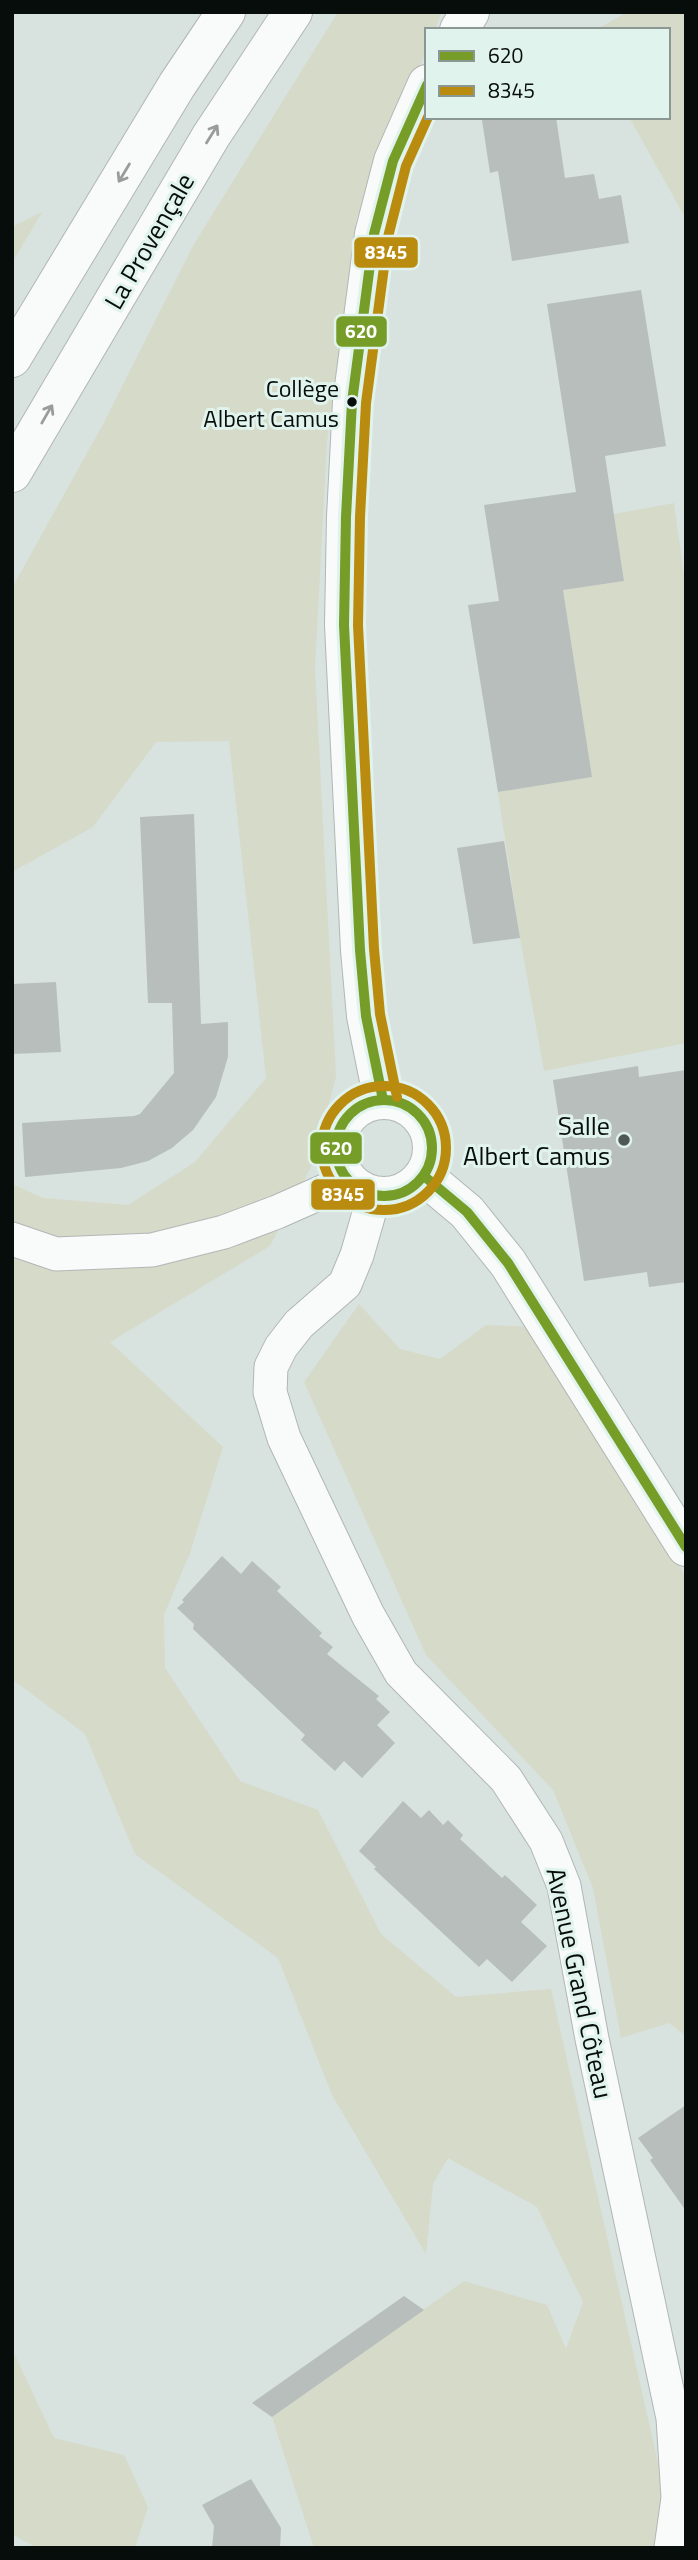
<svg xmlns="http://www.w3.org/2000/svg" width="698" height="2560" font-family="'Titillium Web',sans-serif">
	<rect width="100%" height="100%" fill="#d8e2df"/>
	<g fill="#d6dac9">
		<polygon points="338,12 442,12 435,30 427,30 427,49 356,220 327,442 315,668 336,1077 313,1163 270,1246 110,1342 223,1447 190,1553 164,1615 165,1668 240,1781 318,1810 381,1934 456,1997 551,1989 666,2498 655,2548 314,2548 272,2417 464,2281 547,2305 566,2349 583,2302 537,2207 448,2158 433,2184 426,2254 332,2095 278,1958 135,1854 85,1734 12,1679 12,1184 43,1198 128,1205 195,1162 266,1078 229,741 156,742 93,827 12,872 12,588 102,426 194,244"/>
		<polygon points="627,12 686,12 686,219 629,117 668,117 668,30 596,30"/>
		<polygon points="42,212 12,263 12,227"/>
		<polygon points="674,503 686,589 686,1043 544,1071 520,938 498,792 592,777 563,590 624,581 614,514"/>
		<polygon points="359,1304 400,1349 440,1359 486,1325 535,1327 686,1577 686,2036 669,2023 621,2038 593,1888 553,1790 426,1655 304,1382"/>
		<polygon points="12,2349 54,2438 124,2455 148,2507 135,2548 37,2548 12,2534"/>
	</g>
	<g fill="#b8bebb">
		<polygon points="497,117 556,117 565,178 594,174 599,199 621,195 629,243 512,261 498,171 490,173 482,120"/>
		<polygon points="641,290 666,446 605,456 624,581 563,590 592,777 498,792 468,605 499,601 484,505 576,492 547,304"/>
		<polygon points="194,814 201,1024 228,1022 228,1057 216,1097 193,1130 172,1148 148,1161 121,1168 25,1177 22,1123 134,1116 140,1114 174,1073 172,1003 148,1003 140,817"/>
		<polygon points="504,841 520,938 473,944 457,848"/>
		<polygon points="56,982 61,1052 12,1054 12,984"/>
		<polygon points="638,1066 639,1077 686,1070 686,1282 649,1287 647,1272 584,1281 553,1080"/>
		<polygon points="222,1556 241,1574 252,1561 281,1587 277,1591 322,1633 319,1636 333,1647 327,1654 379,1696 376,1699 390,1712 377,1725 395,1743 362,1778 344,1761 335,1771 301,1740 305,1735 193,1629 194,1624 177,1608 184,1602 182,1600"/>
		<polygon points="403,1801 421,1818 429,1810 443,1825 448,1820 463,1835 460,1839 502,1878 505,1875 537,1905 521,1922 547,1946 512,1982 487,1959 479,1967 374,1869 376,1867 359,1851"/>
		<polygon points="686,2105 686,2211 650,2160 653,2158 638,2138"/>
		<polygon points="404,2296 424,2310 272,2417 252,2403"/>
		<polygon points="251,2479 281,2528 280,2548 212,2548 214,2526 202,2505"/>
	</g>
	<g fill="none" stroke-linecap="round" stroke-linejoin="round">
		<defs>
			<g id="minor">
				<polyline points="374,1196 357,1255 345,1284 299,1324 281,1347 271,1367 270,1392 284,1438 368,1615 401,1673 506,1779 546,1841 564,1886 592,2039 673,2418 678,2498 671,2548"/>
				<polyline points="12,1239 56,1254 152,1250 224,1232 277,1212 329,1189 345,1177"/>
			</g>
			<g id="tertiary">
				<polyline points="459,30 470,12"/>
				<circle cx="384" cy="1148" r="48"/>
				<polyline points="383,1100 366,1016 360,950 344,625 346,517 352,402 374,234 393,161 427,84"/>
				<polyline points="424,1176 467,1212 508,1263 686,1547"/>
			</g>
			<g id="motorway">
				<polyline points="12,358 177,85 226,12"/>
				<polyline points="12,473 211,136 293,12"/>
			</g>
		</defs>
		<use href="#minor" stroke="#b0b7b5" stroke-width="35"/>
		<use href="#tertiary" stroke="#b0b7b5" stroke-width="40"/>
		<use href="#motorway" stroke="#b0b7b5" stroke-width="40"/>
		<use href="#minor" stroke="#f9fbfa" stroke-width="33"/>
		<use href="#tertiary" stroke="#f9fbfa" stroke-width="38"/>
		<use href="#motorway" stroke="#f9fbfa" stroke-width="38"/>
		<defs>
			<g id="bus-1">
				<circle cx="384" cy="1148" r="48"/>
				<polyline points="383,1100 366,1016 360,950 344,625 346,517 352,402 374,234 393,161 427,85"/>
				<polyline points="424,1176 467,1212 508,1263 686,1547"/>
			</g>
			<g id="bus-2">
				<circle cx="384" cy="1148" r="62"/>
				<polyline points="397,1097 380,1014 374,949 358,625 360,517 366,403 388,237 406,166 428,117"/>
			</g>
		</defs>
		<use href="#bus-1" stroke="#e1f3ed" stroke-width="16"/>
		<use href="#bus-2" stroke="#e1f3ed" stroke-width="16"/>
		<use href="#bus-1" stroke="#759d28" stroke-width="10"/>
		<use href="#bus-2" stroke="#b98c0f" stroke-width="10"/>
	</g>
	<defs><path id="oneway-shaft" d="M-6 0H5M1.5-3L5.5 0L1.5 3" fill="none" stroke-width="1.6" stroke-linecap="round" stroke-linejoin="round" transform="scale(1.75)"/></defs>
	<g stroke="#989c9a">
		<use href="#oneway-shaft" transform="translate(212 134) rotate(-58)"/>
		<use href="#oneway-shaft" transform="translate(124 173) rotate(121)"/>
		<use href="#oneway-shaft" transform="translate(47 414) rotate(-60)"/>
	</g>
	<circle fill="#070d0b" stroke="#e1f3ed" stroke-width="2.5" cx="352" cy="402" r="6"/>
	<circle fill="#505855" stroke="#e1f3ed" stroke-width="2.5" cx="624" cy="1140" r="7"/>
	<g text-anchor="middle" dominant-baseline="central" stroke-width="6" stroke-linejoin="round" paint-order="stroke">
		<g font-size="24" fill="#070d0b" stroke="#e1f3ed" text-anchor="end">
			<text x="339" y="388">Collège<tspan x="339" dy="30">Albert Camus</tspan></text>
		</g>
		<g font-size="26" fill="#070d0b" stroke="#e1f3ed">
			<text transform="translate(149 241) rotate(-60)">La Provençale</text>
			<text transform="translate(580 1983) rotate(78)">Avenue Grand Côteau</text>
		</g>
		<g font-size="26" fill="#070d0b" stroke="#e1f3ed" text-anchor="end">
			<text x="610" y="1125">Salle<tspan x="610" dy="30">Albert Camus</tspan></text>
		</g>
	</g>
	<g stroke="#e1f3ed" stroke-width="2.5">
		<rect x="353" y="236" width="66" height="33" rx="7" fill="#b98c0f"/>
		<rect x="335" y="315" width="53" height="33" rx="7" fill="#759d28"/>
		<rect x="309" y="1131" width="54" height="34" rx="7" fill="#759d28"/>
		<rect x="310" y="1178" width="66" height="33" rx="7" fill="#b98c0f"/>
	</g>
	<g font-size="19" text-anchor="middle" font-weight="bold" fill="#fff">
		<text x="386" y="259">8345</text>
		<text x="361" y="338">620</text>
		<text x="336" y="1155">620</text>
		<text x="343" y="1201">8345</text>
	</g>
	<rect width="698" height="2560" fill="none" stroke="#070d0b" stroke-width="28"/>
	<rect x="425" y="28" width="245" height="91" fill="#e1f3ed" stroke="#8a9793" stroke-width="2"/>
	<rect x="439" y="51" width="35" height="10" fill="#759d28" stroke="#8a9793" stroke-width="2"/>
	<text x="488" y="63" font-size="21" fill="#070d0b">620</text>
	<rect x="439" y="86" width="35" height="10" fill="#b98c0f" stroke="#8a9793" stroke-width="2"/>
	<text x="488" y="98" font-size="21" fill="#070d0b">8345</text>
</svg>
